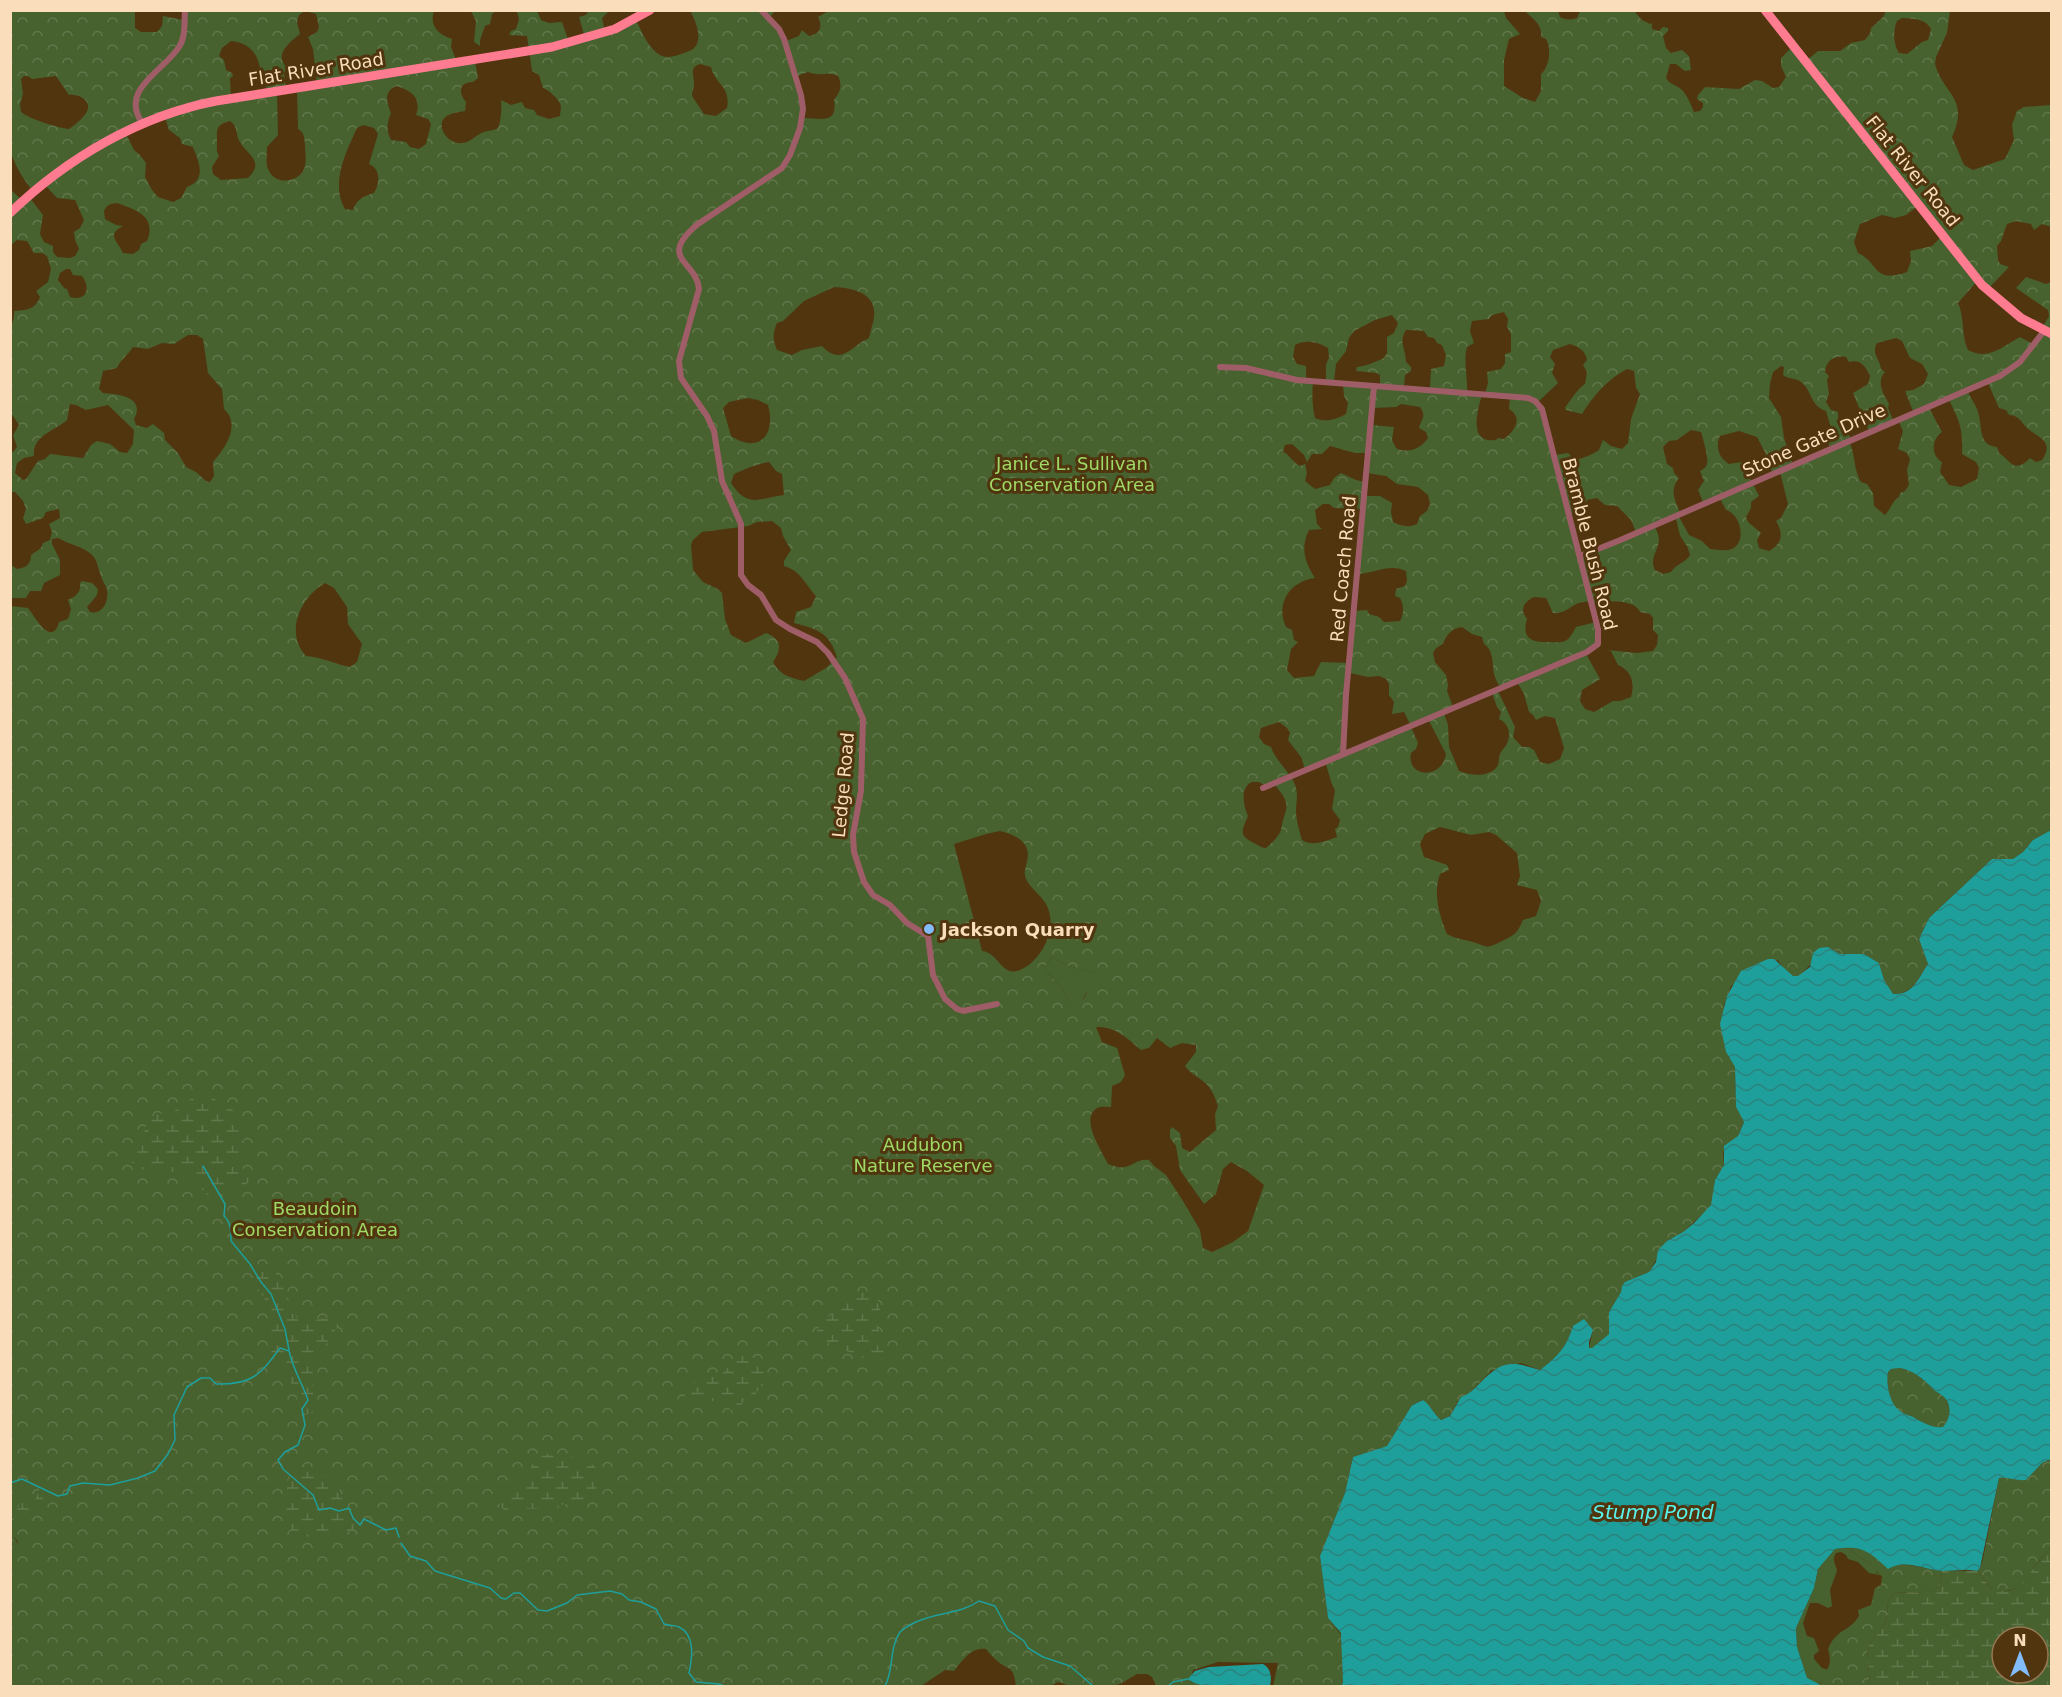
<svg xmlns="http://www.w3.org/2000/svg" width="2062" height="1697" font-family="'DejaVu Sans',sans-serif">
	<defs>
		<pattern id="forest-crowns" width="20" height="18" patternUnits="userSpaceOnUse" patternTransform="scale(1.5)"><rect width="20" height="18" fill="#47612f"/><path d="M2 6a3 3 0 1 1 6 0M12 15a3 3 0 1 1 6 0" fill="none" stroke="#62774b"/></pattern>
		<pattern id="wetland-marsh" width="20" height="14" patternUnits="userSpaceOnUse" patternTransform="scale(1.5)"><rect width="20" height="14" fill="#47612f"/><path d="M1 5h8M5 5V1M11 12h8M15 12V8" fill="none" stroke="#62774b"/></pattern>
		<pattern id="water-waves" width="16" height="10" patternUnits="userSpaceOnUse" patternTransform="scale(1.5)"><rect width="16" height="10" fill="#1f9f9b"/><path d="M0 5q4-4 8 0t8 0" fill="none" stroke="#2c837d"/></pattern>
	</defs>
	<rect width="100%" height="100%" fill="#50350e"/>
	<g fill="#47612f">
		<path d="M1052,957L1068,966L1099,974L1103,978L1088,990L1081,1002L1075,1005L1068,1000C1063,984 1052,981 1045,967Z"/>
		<path d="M1850,1547L1852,1552L1871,1564L1877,1573L1883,1576L1869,1573L1858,1562L1848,1559L1846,1555L1841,1552L1836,1553C1831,1561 1836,1563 1837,1571L1830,1590L1832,1606L1828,1608L1818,1603H1810L1803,1623L1807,1636L1814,1638L1819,1651L1814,1655V1659L1822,1668L1829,1670L1819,1684L1807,1679L1797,1647L1796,1628L1814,1588L1818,1569L1835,1549Z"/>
	</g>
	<g fill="url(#forest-crowns)" fill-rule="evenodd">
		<path d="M830,10L1504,11L1506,18L1520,34L1509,39L1504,60V86L1523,98L1535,102L1541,91V74C1549,67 1552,49 1546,39L1541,37C1543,25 1533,19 1525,11H1558L1560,17C1565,20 1572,20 1577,18L1580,11H1634L1642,20L1650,24L1652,23V29L1659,31L1663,27L1668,28V31L1663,36L1666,48L1671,53L1682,50L1689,56L1691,70L1685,71L1676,64H1670L1666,78C1670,85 1677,85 1682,90C1687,95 1691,105 1694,112L1700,111L1703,107V103L1697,99L1698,95L1705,87L1739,89L1755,80L1762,81L1773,88L1779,87L1786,77L1781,66V58L1793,46L1806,61L1818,51H1840L1851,43L1865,40L1870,33L1871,28L1883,17L1886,11H1950L1947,33L1936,57L1935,64C1943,94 1970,98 1952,137L1964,165L1973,170L2005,159L2014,140L2012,125L2017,111L2024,107L2051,105V227L2042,224L2034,230L2031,224L2016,221L2007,224L2001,241L1997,246L1998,260L2000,264L2009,267L1989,288L1978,280L1958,303C1965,318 1961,336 1968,350C1989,361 2003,346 2020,337L2033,344L2049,316L2048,310L2016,288L2026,277L2046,284L2051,282V830L2033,840L2023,852L2013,859H1992L1929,918L1919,939L1928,964C1918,978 1914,994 1893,994C1884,985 1882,974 1879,963L1864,954H1840L1828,947L1798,977C1789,977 1782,967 1778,960L1731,986L1724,1005L1726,1052L1735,1067L1736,1107L1744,1121L1738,1136L1723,1152L1724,1165L1715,1180L1712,1205L1683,1232L1667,1241L1649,1272L1626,1282L1622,1286L1621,1292L1609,1312V1334L1592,1348H1589L1593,1330L1573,1326C1566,1348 1558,1356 1540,1370L1521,1363L1491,1371L1468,1395L1458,1401L1450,1416L1440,1420C1433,1414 1431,1405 1422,1400L1412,1405L1387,1446L1353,1457L1345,1493L1320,1556L1328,1618L1342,1636L1343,1683L1341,1686H1273L1278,1663L1218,1662L1193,1670L1190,1682L1214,1686H1156L1152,1677L1147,1674H1137L1120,1684L1112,1686H1070L1058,1682L1051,1686H1016C1013,1664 1010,1672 996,1660C993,1657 989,1653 986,1649C971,1647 963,1660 954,1671L945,1670L921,1686H11V1544H18V1542L10,1531L11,606L28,608C33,614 52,649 59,622L68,619L71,609L68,600C77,596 81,592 80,583L82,581L92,583L98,589L97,595L87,607L90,612C103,615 109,601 107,590C106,585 102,581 101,576C98,569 98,561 92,555C83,546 69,545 58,538L52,539V544L60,560V575L44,583L41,591H30L26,598H11V565L17,569C25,568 31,565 31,555L41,548L43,543L50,540L52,532L49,524L60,518L59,509L46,512L43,518L26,524L23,518L26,509L23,501L15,492H11V453L14,451L17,447L13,435L19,425L11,413L10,351C13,344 11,338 11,331C11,323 15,319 14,311C26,310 35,310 40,297L36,291L48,282L51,269L47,256L42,253H34L27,241L17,240L11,245V190L22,200L30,198L43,215L40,234L44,242L53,246V252L57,257L70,258L75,256L79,249L75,240L74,232L80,228L84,220L75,200L57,198L44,184L32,190C23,179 16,167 11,153V11H135V28L141,32H157L162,26L163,16L183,20L185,11H434C429,25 438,35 452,39L451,47L457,62L475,61L478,78L473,82C459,82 458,93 466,102L465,111C461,112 455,112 451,114C431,121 447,146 463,143C471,142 477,134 484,132C489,130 493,131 498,128C501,120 502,109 501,100L511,105L522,102L525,108L534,110L537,115L549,119L560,116C560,116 561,107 561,106C559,99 549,90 543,88L539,75L532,71L527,36L509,35L511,31L516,29L519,19L517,12L514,11H537L541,20L549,23L562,22L569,42L585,38L579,17L586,15L588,11H609L602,18L605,31L636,20C642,32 648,48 660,55C665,58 673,57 678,55C683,53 692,51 695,47C703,38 695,19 690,11H775L770,17L786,41L799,36L802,30L809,36C820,34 823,27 818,17ZM305,11L316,14L319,27L317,32L308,37L313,49L315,67H317L316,84L297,89L298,129C305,133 304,138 305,145C305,153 307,162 304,169C298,183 276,185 269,171C265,164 267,155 267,147L278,135L277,92L286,89L284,73L287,67C273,55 290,42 300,34L297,22L299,15ZM1902,18C1913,19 1925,18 1931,29L1928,40L1922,42L1907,54L1899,53C1893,44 1893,30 1897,21ZM231,41C245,42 256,50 259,64C261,70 260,73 263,78H267L266,93L231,98L230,78L233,76L232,73L226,70L224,60L219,56L222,48ZM700,64L711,67C716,86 731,86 727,108L716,116L704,114L692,96C692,93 693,89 694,86C695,76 688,68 700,64ZM808,72C820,77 827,71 838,76C843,86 840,92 834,100C838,125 821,118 803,118L797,76ZM24,76H28L32,79L56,76L69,95C77,94 90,99 88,109C86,116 75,125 69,129C59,128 29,119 21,112L20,104L23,94L21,79ZM396,86C411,90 422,98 416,115L428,119L431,124L426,144L419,149L410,147L406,142L391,140C386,131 387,122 391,113C387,103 383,92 396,86ZM165,117L169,130L180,138L182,144L193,147C199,162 207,180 187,187L181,198L173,202L158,197L152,190L145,177L146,163L140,155L134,150L125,132ZM230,121C239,127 235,135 240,142C246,154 266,161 248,178L221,180L213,174L212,167L219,156C216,151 217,148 217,142C217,128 216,125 230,121ZM363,125L374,128L378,134L369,164C381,169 380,183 374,193C365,196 357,198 353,210L345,209C330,184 346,152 357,128ZM117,203C136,210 157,216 147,241L141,244L139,250L133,254L123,253C117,240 106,235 123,226L116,225L105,219L104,211C107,205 109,204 117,203ZM1919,205L1943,235L1932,246L1910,251L1911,261L1907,272C1872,284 1880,263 1858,253L1854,242L1860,224L1882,215L1895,218L1906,215ZM66,269H70L73,275L82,276C91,288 87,302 70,297L67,289L64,288L58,280L60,273ZM834,287C858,288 882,296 872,326C871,329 870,337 868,339C866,340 864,340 863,341C848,351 839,364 822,346L802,350L792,355L777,350C772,339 773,333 777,323L783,321L804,301ZM1504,312L1508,319L1507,327L1511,334V352L1505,354V363L1501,369L1487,372L1488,383L1485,394L1510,397L1509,409C1524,418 1514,432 1504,439L1498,438L1496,440C1467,444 1478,410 1482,394L1467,392C1468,377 1463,361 1467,347L1474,343L1470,331L1472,321L1489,319L1492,315ZM1392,315L1398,323L1394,333L1387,337V353L1384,358C1375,362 1367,366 1357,367L1356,371L1377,373L1378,375L1380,374V386L1343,384L1344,396L1348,403L1346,414C1337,419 1325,423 1315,418C1312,406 1312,393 1313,381L1306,379V366L1297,364L1293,357L1295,345C1305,339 1319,342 1328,348L1329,357L1326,365V381H1334L1336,364L1346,351L1349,338L1354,331L1375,320ZM1406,330L1424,331L1428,337L1434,338L1437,343L1442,345L1446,355L1444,366L1431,369L1430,388L1404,387L1405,375L1411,371V367L1406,362C1406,349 1398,342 1406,330ZM188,335H197L203,339L208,373L222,389L224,409C241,425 226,447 213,462L214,476L210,482L206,481L196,472L186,467L178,453L165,440L164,433L153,424L147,428L136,425L134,419C146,397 118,394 103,393L99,389L103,371L117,368C121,359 128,355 133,347L148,349L162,343L174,344ZM1896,338L1902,341L1910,358L1922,364L1928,374L1924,384L1913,390L1905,391L1913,411L1898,420L1903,431L1898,449L1907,453L1910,459L1907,470L1909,485L1905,491L1900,493L1899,497C1892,501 1891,509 1885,515L1874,506L1873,493L1867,484L1861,482C1853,469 1856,455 1849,441L1851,439L1843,423L1838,419V412L1831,410L1826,402L1829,394L1827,380L1829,376L1825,372C1826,360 1835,355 1846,357L1849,362C1861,359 1865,366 1870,376L1868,384L1853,393L1869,431L1893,420L1888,408L1889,404C1883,394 1876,382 1885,372L1881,369C1880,359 1871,354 1877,343ZM1570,344C1579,347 1585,350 1587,360L1583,365L1587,372L1585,384C1579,387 1569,402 1565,408L1566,410L1582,414C1594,395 1607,380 1627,369L1634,371L1636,388L1640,394L1631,419L1628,443L1622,449L1611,446L1603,440L1599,450C1591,455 1584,458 1575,460L1568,453L1555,455L1539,401L1558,383L1552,373L1555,364L1550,357L1553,350ZM1781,366L1784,367L1783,375C1789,380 1795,377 1801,382C1813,391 1809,405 1826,411L1831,428L1826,436L1830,448L1793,464L1784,438L1781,417L1769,398L1770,384L1773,372ZM1988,383L1999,408L2006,410L2009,415C2020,416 2020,421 2027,428C2038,438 2055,440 2042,460L2036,462L2030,458C2013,475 2011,460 1999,453L1997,447C1977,445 1983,426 1978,412C1976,405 1970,397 1967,390ZM748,398L758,400L768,405C776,434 760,455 731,436L723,408L729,402ZM1949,400C1960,422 1963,429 1962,454L1976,462L1979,468L1977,479L1961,487L1949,485L1940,472L1942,462C1930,455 1932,439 1942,432L1928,406ZM70,404L76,405L86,410L108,405L134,430L133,444L127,453L120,452L110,444L97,441L91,445L83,458L50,454L45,459L38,461L26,479L23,480L15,473L17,463L24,458L34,456C32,435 55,431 67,420ZM1401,404L1420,407C1427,417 1421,419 1419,428L1426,432L1428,438C1421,449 1407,454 1396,448L1392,440L1394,427L1372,425V408L1396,407ZM1691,430L1701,432C1703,438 1709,460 1707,464C1706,468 1703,469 1700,471L1704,481L1698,490L1703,502L1719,497L1726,510C1742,514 1748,547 1728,550C1725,551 1713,549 1710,549L1702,541L1689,535L1678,515L1680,513C1675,500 1669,490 1679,478L1674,473L1673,468L1667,464L1663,447L1669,441L1677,440ZM1739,431L1757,437L1768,458L1772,473L1780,472L1788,504L1781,518L1776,521C1784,534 1782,544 1769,551L1759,548L1757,540L1761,533L1748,522L1746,517L1751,508V502L1759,496L1742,462L1729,464C1719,458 1715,447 1720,436ZM1292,444L1304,455L1307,462L1312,454H1322L1330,446L1355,453H1368L1367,473L1386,476L1397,484L1418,487L1428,495L1430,504L1427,511L1420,516L1417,524C1408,528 1401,526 1393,522L1391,512L1392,503L1380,496H1365V482L1356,480L1341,473L1334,478L1330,485L1315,489L1305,481L1307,473L1305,464L1300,466C1293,462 1290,456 1283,451L1285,445ZM769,462L776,471L782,474L784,495C759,498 748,509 731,483L734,474C742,470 761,463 769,462ZM1597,498L1605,505L1617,506L1631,520L1636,532L1580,554L1570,514L1583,512L1587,500ZM1323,504H1329L1334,508L1362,509L1359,574C1374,573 1391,563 1406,571L1407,581L1405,586L1396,589L1395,596L1400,598C1404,605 1404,614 1400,621L1384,622L1379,617L1369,614L1367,610L1354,611L1349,663L1321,662L1314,676L1294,678L1287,670L1291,649L1298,642L1294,640L1292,630L1286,627C1275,604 1290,581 1315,578C1305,563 1300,548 1309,530L1322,529L1317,524L1315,510ZM1675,517C1678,523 1678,531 1681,537C1686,546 1687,543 1690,555C1685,563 1676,564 1671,572L1663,574L1655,570C1649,558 1658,552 1659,540C1659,535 1656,529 1654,525ZM772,521L781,528L783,536L791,550L784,561V566C801,571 805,584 816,596L811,607L796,612L794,623C817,629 829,632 837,657L826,668L804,681C790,678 780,675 773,662C782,649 782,639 766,633L746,643L731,635L725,619L722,593L718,589L703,582L693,570L691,545L693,540L702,532L748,526L757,522ZM325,583L334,588L347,607L348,624L362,644L357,662L350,667C335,664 322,657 306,656C284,632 301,597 325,583ZM1534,597L1546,598L1553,613C1562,614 1568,609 1576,604C1580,602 1586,602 1590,601L1593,604C1605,601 1634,598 1640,612L1650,614L1653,618V630L1658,635L1657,645L1653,651L1637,653L1607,650L1611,651L1618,665C1632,671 1635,683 1631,697L1620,701H1613L1594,712L1585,709L1580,701L1582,690L1600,679L1585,652L1599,642L1596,622L1576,627C1566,646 1563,642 1546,642C1529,642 1522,636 1527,619C1519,609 1524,602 1534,597ZM1462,627L1472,634L1482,637L1484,644C1494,651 1492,663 1494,674C1495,678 1498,684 1501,689L1517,682L1524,694L1529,712L1533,715L1536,720L1545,716L1555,718L1564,748L1560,759L1549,764L1540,762L1534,750L1529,747H1522L1513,737L1515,727L1498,691L1492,693L1497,707L1501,712L1499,719C1510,724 1512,737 1505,747C1503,749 1501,751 1500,754C1498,759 1500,764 1496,768C1486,778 1470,775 1459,771L1449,747L1448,725L1444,713L1453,707L1447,691L1448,685L1446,675L1435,662L1433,653L1436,648L1443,644C1446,635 1452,628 1462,627ZM1350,673L1368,677L1379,676L1386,679L1389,684V695L1394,702L1392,714L1404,712L1410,724L1428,719L1446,754C1442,780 1406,778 1411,753L1416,749L1418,743L1411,727L1343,751ZM1279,722L1287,728L1290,733L1288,740L1301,757L1305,769L1325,762C1329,772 1330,782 1335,790L1332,809L1340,820L1338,827L1335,829L1337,837C1326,841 1313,847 1302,840C1300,834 1296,818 1296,812C1296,804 1298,795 1296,788C1293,774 1275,761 1271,747L1264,744L1259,737L1261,728ZM1252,782H1259L1266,786L1274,783C1279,791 1289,800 1286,810C1284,818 1282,822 1281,830C1279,836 1272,843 1266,848C1262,848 1259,846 1256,844C1240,836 1240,834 1248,816C1243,805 1240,787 1252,782ZM1440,827L1471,835L1489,832L1496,835L1517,853L1520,876L1517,885L1537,890L1541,901L1536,916L1523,920C1517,933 1516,934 1504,940C1483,951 1489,946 1469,941C1461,939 1454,938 1447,934C1439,915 1433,893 1440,874L1449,870L1447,865L1424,857L1420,844L1425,834ZM1000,831C1015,834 1032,843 1027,861C1026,868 1023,872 1026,879C1030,888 1041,895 1046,904C1059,927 1042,961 1020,970C1002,978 998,952 982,951L954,844L986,834ZM1052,957L1068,966L1098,974L1102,978L1088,985C1088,994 1084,1001 1075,1004L1068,1000C1063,984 1052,981 1045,967ZM1096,1027C1115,1026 1127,1038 1141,1050L1149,1048L1157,1038L1170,1048L1182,1043L1196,1045V1052L1185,1066C1191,1075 1202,1078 1209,1087C1213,1092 1216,1100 1218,1106L1215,1114L1216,1130L1190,1152L1182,1148L1180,1133L1172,1127L1170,1130V1138L1176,1146L1180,1170L1204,1204L1216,1194L1223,1169L1231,1162L1247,1171L1264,1185L1248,1231L1233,1242L1212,1252L1203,1248L1200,1230L1183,1201L1166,1175L1154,1166L1149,1160C1132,1158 1132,1174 1108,1164C1103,1153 1079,1119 1097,1108C1100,1106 1107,1107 1111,1107L1112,1086L1121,1082L1125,1075L1117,1048L1102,1042Z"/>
		<polygon points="471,11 496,11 492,14 490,24 485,26 480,40 480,46 474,42 476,21"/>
		<path d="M1900,1368C1914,1371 1922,1378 1932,1388C1935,1392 1940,1393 1944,1397C1952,1406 1951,1418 1943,1427C1930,1428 1924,1423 1913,1417C1909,1415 1903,1414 1900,1411C1888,1403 1886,1384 1888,1372L1891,1369Z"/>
		<path d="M2051,1459V1547C2047,1552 2042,1556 2038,1562C2024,1580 2022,1595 1993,1590L1977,1571L1980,1568L1983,1559L1999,1478C2008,1477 2016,1480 2026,1480L2042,1463Z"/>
		<path d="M1850,1547L1866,1550L1895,1564L1909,1565L1942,1571L1940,1585C1928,1597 1910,1590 1894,1593L1888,1602L1887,1615L1885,1623L1867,1648L1870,1686H1819C1824,1671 1834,1668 1828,1649C1837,1628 1848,1633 1859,1616L1858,1610L1871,1605L1875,1588L1881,1585L1882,1576L1873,1569L1871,1564L1852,1552Z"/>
	</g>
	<g fill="url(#wetland-marsh)" fill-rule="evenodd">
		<path d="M205,1091L217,1101L232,1109L242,1125L244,1140L237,1157L239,1164L249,1176V1182L243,1186L227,1188L216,1199C202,1195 197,1180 186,1172L146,1171L132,1165V1159C146,1144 140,1135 149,1121C155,1111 165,1115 174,1111C186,1106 192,1093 205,1091Z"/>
		<path d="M255,1268H272L281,1282L298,1320C315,1323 328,1315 345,1316L344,1322L333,1332L322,1351L313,1363L312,1387L315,1401L312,1412L300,1417C300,1404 296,1392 290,1381C283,1369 271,1361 269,1344C267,1334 272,1323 270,1311C266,1293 251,1291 255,1268Z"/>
		<polygon points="864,1290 877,1297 880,1309 876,1321 886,1354 879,1362 865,1359 826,1342 817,1331 822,1320 834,1313 843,1301"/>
		<path d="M741,1354C752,1355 766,1363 764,1376C763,1384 756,1393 752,1400L744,1401L737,1411L731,1410L720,1400L691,1404L685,1399V1393C696,1377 704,1377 722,1374L733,1361Z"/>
		<path d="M541,1453C561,1456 586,1454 599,1471L596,1491L591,1499L547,1508L504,1510L499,1504L501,1497L525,1480L536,1457Z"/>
		<path d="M293,1471H305L329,1477L338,1485L344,1504L355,1512L360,1526C344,1537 314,1539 295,1535L286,1523L287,1482Z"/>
		<polygon points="41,1485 46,1487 45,1495 30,1523 20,1520 13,1525 11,1531 18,1544 11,1544 11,1515 18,1508 21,1498 29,1502 35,1501"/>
		<path d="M2051,1547V1686H1870L1867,1648L1885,1623L1887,1615L1888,1602L1894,1593C1910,1590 1927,1597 1940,1585L1942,1571H1977L1991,1588C2019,1599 2024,1579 2039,1561C2042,1556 2047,1552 2051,1547ZM2002,1637H2038V1673H2002Z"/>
	</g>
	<g fill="url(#water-waves)" fill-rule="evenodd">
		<path d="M2051,830V1459L2042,1463L2026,1480C2016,1481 2008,1477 1999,1478L1980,1568L1977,1571C1965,1569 1955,1571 1943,1571C1925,1570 1905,1558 1888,1569C1868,1551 1863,1545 1835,1549L1818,1569L1814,1588L1796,1628L1797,1647L1807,1678L1819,1684L1821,1686H1341L1343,1683L1341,1633L1328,1618L1320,1556L1345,1493L1353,1457L1387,1446L1412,1405L1423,1400C1431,1405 1433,1414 1441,1420L1450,1416L1461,1397C1470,1394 1474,1389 1480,1383C1502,1360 1512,1361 1540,1370C1558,1356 1566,1348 1573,1326L1584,1319L1593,1330L1589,1342V1348H1592L1609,1334V1312L1621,1292L1622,1286L1625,1282L1649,1272L1656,1262L1658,1250L1667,1241L1683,1232L1694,1223L1711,1205L1715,1180L1724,1165V1146L1738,1136L1744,1122L1736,1107L1735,1067L1726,1052L1720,1024L1727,996L1741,971L1768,959H1774L1793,976H1798L1810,967L1813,953L1819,948L1828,947L1840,954H1864L1879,963L1884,980L1893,994C1914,995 1918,978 1928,964L1919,939L1929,918L1992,859H2013L2023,852L2033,840ZM1900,1368C1914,1371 1922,1378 1932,1388C1935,1392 1940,1393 1944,1397C1952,1405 1951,1418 1943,1427C1931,1428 1924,1423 1913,1417C1909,1415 1903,1414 1900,1411C1889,1403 1886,1384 1888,1372L1891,1369Z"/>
		<path d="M1263,1664C1271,1668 1272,1678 1270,1686C1251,1687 1202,1692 1188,1679L1195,1671L1209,1667Z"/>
	</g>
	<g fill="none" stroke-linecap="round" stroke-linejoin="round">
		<g stroke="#1f9f9b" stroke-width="1.5">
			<path d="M203,1166L225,1204L224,1216C231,1222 231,1232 231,1241L250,1264L261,1282L271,1294L285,1329L289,1350"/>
			<path d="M10,1483L22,1479L58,1496L67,1494L70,1486L83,1483L110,1485L138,1478L155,1471L168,1454L175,1440L174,1415L187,1387L201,1378H210L216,1384C252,1385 260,1375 280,1348L289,1351C293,1369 302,1383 308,1400L302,1409L305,1425L298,1445L285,1452L278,1460L283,1469L313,1495L319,1510L330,1508L339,1511L349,1508L353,1518L360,1525L364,1519L386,1530L396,1528L399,1537"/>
			<path d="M401,1543L410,1556L426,1561L435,1571L490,1588L501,1598L506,1599L514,1593H520L538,1610L547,1611L567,1603L577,1595L610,1591L622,1594L629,1600L641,1602L656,1609L664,1624C669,1626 675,1625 679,1627C696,1635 692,1659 689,1673L696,1682L719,1684L724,1686"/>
			<path d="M885,1686C894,1670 889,1648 900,1632C903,1629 908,1626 912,1624C933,1612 959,1615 979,1601L995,1606L1008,1630L1024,1641L1028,1648L1043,1657L1070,1666L1093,1686"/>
			<polyline points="1168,1686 1173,1682 1188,1679"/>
		</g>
		<g stroke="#9f5e67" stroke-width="6">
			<path d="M761,10L779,29L784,39L801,95L803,109L800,128L790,155L782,168L698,224C656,259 697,261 699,289L679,361L681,378L707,416L714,431L722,481L741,524V575L748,585L761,595L776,620L790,629L817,642L828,653L845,678L863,719L861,791L853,835L854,852L864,882L873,895L890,905L907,923L928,936L933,975L945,999L957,1009L963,1011L997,1004"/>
			<path d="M143,124C118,90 163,72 179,47C186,37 184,23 185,10"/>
			<polyline points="1220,367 1246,368 1297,380 1528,398 1535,401 1542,409 1598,629 1598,644 1587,652 1263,788"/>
			<polyline points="1580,556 1618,541 2000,376 2020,362 2044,331"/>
			<polyline points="1343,754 1346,695 1374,386"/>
		</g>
		<g stroke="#fe7b90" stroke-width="9">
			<polyline points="1765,10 1982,285 2021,318 2052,334"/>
			<path d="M10,213C67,158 139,116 216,101L552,47L615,29L650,10"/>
		</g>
	</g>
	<circle fill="#83bcfb" stroke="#50350e" stroke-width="2" cx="929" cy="929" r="6"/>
	<g text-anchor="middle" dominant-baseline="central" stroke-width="6" stroke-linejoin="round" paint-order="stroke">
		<g font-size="18" fill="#faddbb" stroke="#50350e">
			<text transform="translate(316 69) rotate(-9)">Flat River Road</text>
			<text transform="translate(1913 171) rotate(51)">Flat River Road</text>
			<text transform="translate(1814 440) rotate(-24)">Stone Gate Drive</text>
			<text transform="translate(1590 544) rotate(76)">Bramble Bush Road</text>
			<text transform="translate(1343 569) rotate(-85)">Red Coach Road</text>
			<text transform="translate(843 785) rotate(-85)">Ledge Road</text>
		</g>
		<g font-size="18" fill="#9fda66" stroke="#50350e">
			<text x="1072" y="463">Janice L. Sullivan<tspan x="1072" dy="21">Conservation Area</tspan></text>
			<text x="923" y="1144">Audubon<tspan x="923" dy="21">Nature Reserve</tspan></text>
			<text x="315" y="1208">Beaudoin<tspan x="315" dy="21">Conservation Area</tspan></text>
		</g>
		<g font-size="18" font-weight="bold" fill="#faddbb" stroke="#50350e" text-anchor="start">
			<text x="941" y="929">Jackson Quarry</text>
		</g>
		<g font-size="20" font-style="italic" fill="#5af2ec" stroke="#50350e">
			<text x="1653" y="1512">Stump Pond</text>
		</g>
	</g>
	<rect width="2062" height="1697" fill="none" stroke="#faddbb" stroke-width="24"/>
	<g transform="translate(2020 1655)"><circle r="28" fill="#50350e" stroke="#947853" stroke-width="1.5"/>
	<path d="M0-4.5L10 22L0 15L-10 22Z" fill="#83bcfb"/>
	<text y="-9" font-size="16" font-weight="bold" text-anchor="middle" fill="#faddbb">N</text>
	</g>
</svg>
